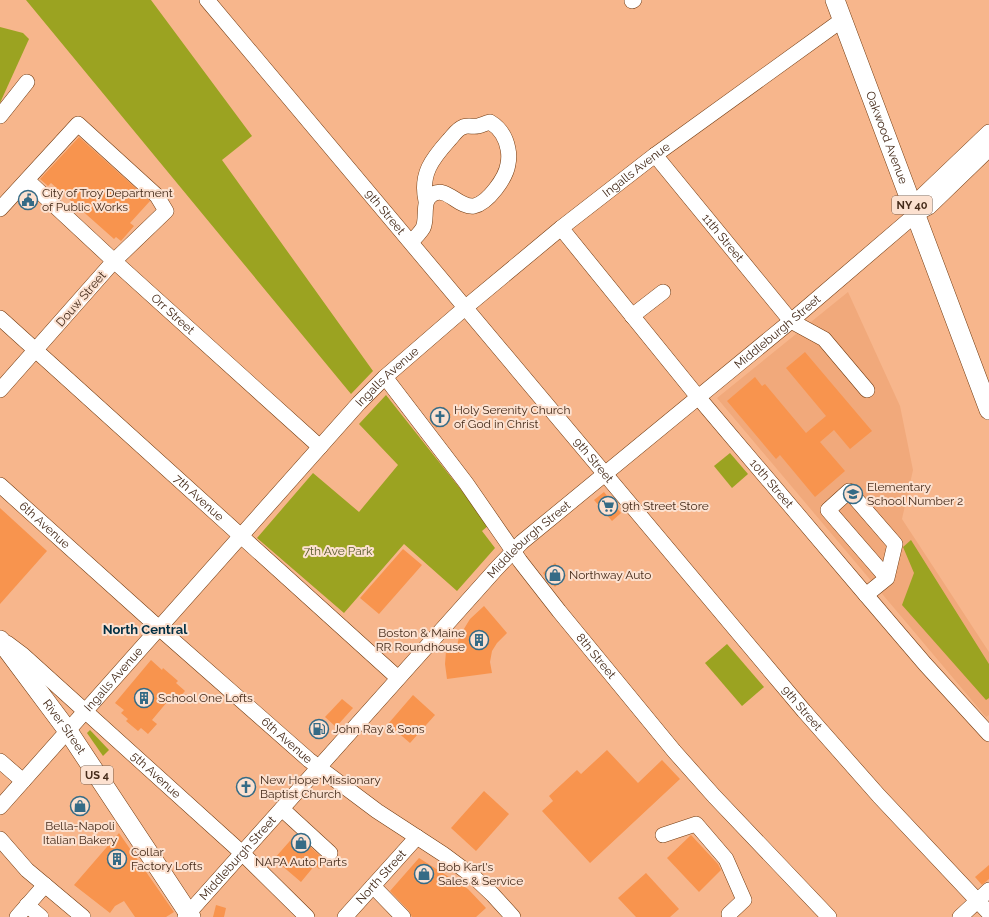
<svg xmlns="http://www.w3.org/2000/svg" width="989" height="917" font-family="Raleway,sans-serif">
	<rect width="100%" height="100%" fill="#f7b68c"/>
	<polygon fill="#f1a97b" points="848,292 900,406 913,470 902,519 989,652 989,715 986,717 717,398"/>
	<g fill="#9ba321">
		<polygon points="26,0 151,0 252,136 222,160 373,371 351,394"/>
		<polygon points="0,27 23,33 29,39 0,103"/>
		<polygon points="386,395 489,525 482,531 495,548 457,591 404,544 344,613 257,538 313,473 359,512 398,465 359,424"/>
		<polygon points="730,453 748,474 732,488 714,466"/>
		<polygon points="911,540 989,664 989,698 986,700 902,605 914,573 903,547"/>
		<polygon points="727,644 764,687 742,706 705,663"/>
		<polygon points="90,730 109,750 103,756 87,733"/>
	</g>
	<g fill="#f8944e">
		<polygon points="79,137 150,201 130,223 134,226 121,241 116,237 114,239 51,183 48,186 40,179"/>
		<polygon points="805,352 872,431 850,449 834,430 820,442 845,471 815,497 780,455 776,459 727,401 755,377 762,386 765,384 806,433 826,416 786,368"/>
		<polygon points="444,407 451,415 436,428 429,419"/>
		<polygon points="604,492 621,513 612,521 594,500"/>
		<polygon points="0,508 47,551 0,604"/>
		<polygon points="403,549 422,565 379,614 360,598"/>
		<polygon points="555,563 566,576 555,587 543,573"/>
		<polygon points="484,606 507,633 497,643 492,651 490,662 492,673 447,679 445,664 446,651 456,651 459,637 470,619"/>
		<polygon points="151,660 162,670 163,668 178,681 176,683 185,691 177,700 172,696 152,720 157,724 148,734 141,728 138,731 126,721 128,719 121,713 124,710 115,703"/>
		<polygon points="413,695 435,715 410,743 388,724"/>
		<polygon points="342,699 353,708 336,727 325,717"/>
		<polygon points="607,750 638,783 662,760 680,779 590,863 542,811 553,801 549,796 577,770 581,774"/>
		<polygon points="484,791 509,814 476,851 451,828"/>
		<polygon points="119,833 174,912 166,917 135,917 124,901 115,906 110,913 74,885"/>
		<polygon points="296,834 326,861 319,869 315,865 301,882 274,859"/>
		<polygon points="691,835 718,864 721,870 699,892 667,858"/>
		<polygon points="419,858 468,889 486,908 476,917 412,917 409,911 390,891"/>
		<polygon points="989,865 989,879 982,885 975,877"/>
		<polygon points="646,873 679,909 670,917 636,917 618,898"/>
		<polygon points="216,905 226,908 224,917 213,917"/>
	</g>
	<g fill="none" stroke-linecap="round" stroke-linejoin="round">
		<defs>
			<g id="minor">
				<path id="s1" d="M207,0L804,711L879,796L989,913"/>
				<polyline points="632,1 634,0"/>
				<polyline points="0,116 27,82"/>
				<path id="s2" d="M655,155L791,321L824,339L867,390"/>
				<path id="s3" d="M27,180L114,261L320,447"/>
				<polyline points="0,209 78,124 157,196 166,211 114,261 0,390"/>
				<polyline points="916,214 923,195 989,132"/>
				<path id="s4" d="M561,228L698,397L866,595L925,664L989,734"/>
				<path d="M411,242C415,238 420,233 423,228C428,218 421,200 433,194C447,186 458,208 474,206C488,203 506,178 508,164C509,159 509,154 508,149C506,138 500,128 490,122C486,123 482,125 478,126C474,127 467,125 463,127C457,129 453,136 449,140C432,159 420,174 426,201"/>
				<polyline points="632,316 663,292"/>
				<path id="s5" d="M0,318L398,678"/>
				<path id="s6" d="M385,377L466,483L520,561L559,611L674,751L714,796L829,917"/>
				<path id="s7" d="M0,485L159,628L309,760L377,811L443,854L474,877L493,895L513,917"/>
				<polyline points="866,595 887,578 828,510 849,491 895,544 887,578"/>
				<path id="s8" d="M7,643L23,655L242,853L307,917"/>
				<polyline points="0,761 23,781"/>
				<path id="s9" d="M0,807L359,403L385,377L466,307L561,228L655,155L842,20"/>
				<polyline points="282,809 330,853"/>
				<polyline points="663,835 696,824 726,859 744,900 729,914"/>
				<polyline points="0,839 27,870 83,917"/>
				<polyline points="373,886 403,917"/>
				<polyline points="27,905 41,917"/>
				<polyline points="17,917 45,885"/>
				<path id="s10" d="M185,917L497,568L522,542L791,321L916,214L929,207L989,149"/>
				<path id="s11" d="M345,917L417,837"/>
				<polyline points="960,917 989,890"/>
			</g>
			<g id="major">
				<path id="s12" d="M835,0L989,410"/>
				<path id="s13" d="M0,640L68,731L191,917"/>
			</g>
		</defs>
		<use href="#minor" stroke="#723a0f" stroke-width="16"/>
		<use href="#major" stroke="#723a0f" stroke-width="20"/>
		<use href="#minor" stroke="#fff" stroke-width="15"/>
		<use href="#major" stroke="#fff" stroke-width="19"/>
	</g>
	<defs>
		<symbol id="civic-ring" viewBox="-11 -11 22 22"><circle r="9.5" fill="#fce1d0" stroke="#356b86" stroke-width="1.5"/><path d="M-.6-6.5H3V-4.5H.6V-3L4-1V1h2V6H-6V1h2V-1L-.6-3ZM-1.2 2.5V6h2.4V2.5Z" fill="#356b86"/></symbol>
		<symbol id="church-ring" viewBox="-11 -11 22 22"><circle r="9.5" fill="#fce1d0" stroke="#356b86" stroke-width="1.5"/><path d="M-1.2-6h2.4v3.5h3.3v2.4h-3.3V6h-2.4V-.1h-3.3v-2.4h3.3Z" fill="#356b86"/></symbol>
		<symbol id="school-ring" viewBox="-11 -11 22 22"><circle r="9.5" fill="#fce1d0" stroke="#356b86" stroke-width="1.5"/><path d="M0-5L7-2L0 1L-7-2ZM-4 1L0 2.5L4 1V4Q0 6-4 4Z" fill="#356b86"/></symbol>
		<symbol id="supermarket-ring" viewBox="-11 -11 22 22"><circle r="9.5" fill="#fce1d0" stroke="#356b86" stroke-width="1.5"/><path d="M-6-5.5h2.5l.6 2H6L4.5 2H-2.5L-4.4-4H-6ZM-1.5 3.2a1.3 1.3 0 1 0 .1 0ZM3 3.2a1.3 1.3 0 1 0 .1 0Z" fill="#356b86"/></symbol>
		<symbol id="shop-ring" viewBox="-11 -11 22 22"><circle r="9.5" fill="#fce1d0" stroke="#356b86" stroke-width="1.5"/><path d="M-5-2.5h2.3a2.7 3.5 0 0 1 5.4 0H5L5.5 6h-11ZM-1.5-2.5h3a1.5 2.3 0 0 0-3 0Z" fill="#356b86"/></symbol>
		<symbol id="building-ring" viewBox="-11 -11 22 22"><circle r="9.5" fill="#fce1d0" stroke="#356b86" stroke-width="1.5"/><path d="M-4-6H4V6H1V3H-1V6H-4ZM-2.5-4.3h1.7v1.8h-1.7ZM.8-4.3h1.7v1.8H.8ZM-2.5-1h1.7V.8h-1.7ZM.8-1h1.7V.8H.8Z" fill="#356b86"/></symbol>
		<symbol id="fuel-ring" viewBox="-11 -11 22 22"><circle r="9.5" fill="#fce1d0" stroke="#356b86" stroke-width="1.5"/><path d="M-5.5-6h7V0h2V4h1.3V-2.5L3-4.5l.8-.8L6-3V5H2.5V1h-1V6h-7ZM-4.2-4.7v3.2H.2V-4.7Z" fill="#356b86"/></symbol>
	</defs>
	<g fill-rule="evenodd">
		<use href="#civic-ring" x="17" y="189" width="22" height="22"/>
		<use href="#church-ring" x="429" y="406" width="22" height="22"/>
		<use href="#school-ring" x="842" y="483" width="22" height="22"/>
		<use href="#supermarket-ring" x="597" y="495" width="22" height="22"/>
		<use href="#shop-ring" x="544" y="564" width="22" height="22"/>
		<use href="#building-ring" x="468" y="629" width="22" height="22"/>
		<use href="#building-ring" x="133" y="687" width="22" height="22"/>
		<use href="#fuel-ring" x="308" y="718" width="22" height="22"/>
		<use href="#church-ring" x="235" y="776" width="22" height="22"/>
		<use href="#shop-ring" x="69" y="795" width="22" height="22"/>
		<use href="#shop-ring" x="290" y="832" width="22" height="22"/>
		<use href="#building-ring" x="106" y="848" width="22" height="22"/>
		<use href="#shop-ring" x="413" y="863" width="22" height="22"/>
	</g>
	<g text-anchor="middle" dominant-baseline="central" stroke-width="4" stroke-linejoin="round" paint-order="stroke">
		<g fill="#fce1d0" stroke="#7c6251" stroke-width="1">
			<rect x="892" y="196" width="40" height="18" rx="3"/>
			<rect x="81" y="766" width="32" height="18" rx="3"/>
		</g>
		<g font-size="11" font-weight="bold" fill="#452b1a">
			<text x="912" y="205">NY 40</text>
			<text x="97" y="775">US 4</text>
		</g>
		<g font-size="12" fill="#452b1a" stroke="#fce1d0">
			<text stroke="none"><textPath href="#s12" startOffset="147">Oakwood Avenue</textPath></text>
			<text stroke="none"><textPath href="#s9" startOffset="903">Ingalls Avenue</textPath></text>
			<text stroke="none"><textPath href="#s1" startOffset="277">9th Street</textPath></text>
			<text stroke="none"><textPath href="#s2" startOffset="107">11th Street</textPath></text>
			<text transform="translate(81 299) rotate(-49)">Douw Street</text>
			<text stroke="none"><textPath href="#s3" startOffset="198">Orr Street</textPath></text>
			<text stroke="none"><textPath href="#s10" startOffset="835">Middleburgh Street</textPath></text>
			<text stroke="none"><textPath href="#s9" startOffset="579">Ingalls Avenue</textPath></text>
			<text stroke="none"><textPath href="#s1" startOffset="601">9th Street</textPath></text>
			<text stroke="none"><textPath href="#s4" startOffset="331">10th Street</textPath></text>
			<text stroke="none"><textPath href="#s5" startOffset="268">7th Avenue</textPath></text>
			<text stroke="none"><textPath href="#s7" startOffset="60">6th Avenue</textPath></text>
			<text stroke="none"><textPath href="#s10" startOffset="511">Middleburgh Street</textPath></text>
			<text stroke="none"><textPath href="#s6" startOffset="350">8th Street</textPath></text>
			<text stroke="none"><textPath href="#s9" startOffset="171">Ingalls Avenue</textPath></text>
			<text stroke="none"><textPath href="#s1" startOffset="925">9th Street</textPath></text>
			<text stroke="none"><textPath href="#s13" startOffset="108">River Street</textPath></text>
			<text stroke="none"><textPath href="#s7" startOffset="384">6th Avenue</textPath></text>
			<text stroke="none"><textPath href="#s8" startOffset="199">5th Avenue</textPath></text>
			<text stroke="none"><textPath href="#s10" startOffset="79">Middleburgh Street</textPath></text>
			<text stroke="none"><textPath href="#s11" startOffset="54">North Street</textPath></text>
		</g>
		<g font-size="12" fill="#452b1a" stroke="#fce1d0" text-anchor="start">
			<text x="42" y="193">City of Troy Department<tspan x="42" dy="14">of Public Works</tspan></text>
			<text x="454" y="410">Holy Serenity Church<tspan x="454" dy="14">of God in Christ</tspan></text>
			<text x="867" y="487">Elementary<tspan x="867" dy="14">School Number 2</tspan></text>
			<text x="622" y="506">9th Street Store</text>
			<text x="569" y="575">Northway Auto</text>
			<text x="465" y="633" text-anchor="end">Boston &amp; Maine<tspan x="465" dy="14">RR Roundhouse</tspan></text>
			<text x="158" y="698">School One Lofts</text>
			<text x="333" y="729">John Ray &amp; Sons</text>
			<text x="260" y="780">New Hope Missionary<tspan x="260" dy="14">Baptist Church</tspan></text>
			<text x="80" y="826" text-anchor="middle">Bella-Napoli<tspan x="80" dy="14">Italian Bakery</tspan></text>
			<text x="131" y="852">Collar<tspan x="131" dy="14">Factory Lofts</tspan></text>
			<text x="301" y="862" text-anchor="middle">NAPA Auto Parts</text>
			<text x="438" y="867">Bob Karl's<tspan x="438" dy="14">Sales &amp; Service</tspan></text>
		</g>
		<g font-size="12" fill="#575b2a" stroke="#fce1d0">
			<text x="338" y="551">7th Ave Park</text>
		</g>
		<g font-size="13" font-weight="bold" fill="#002f44" stroke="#fce1d0">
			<text x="145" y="629">North Central</text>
		</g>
	</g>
</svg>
